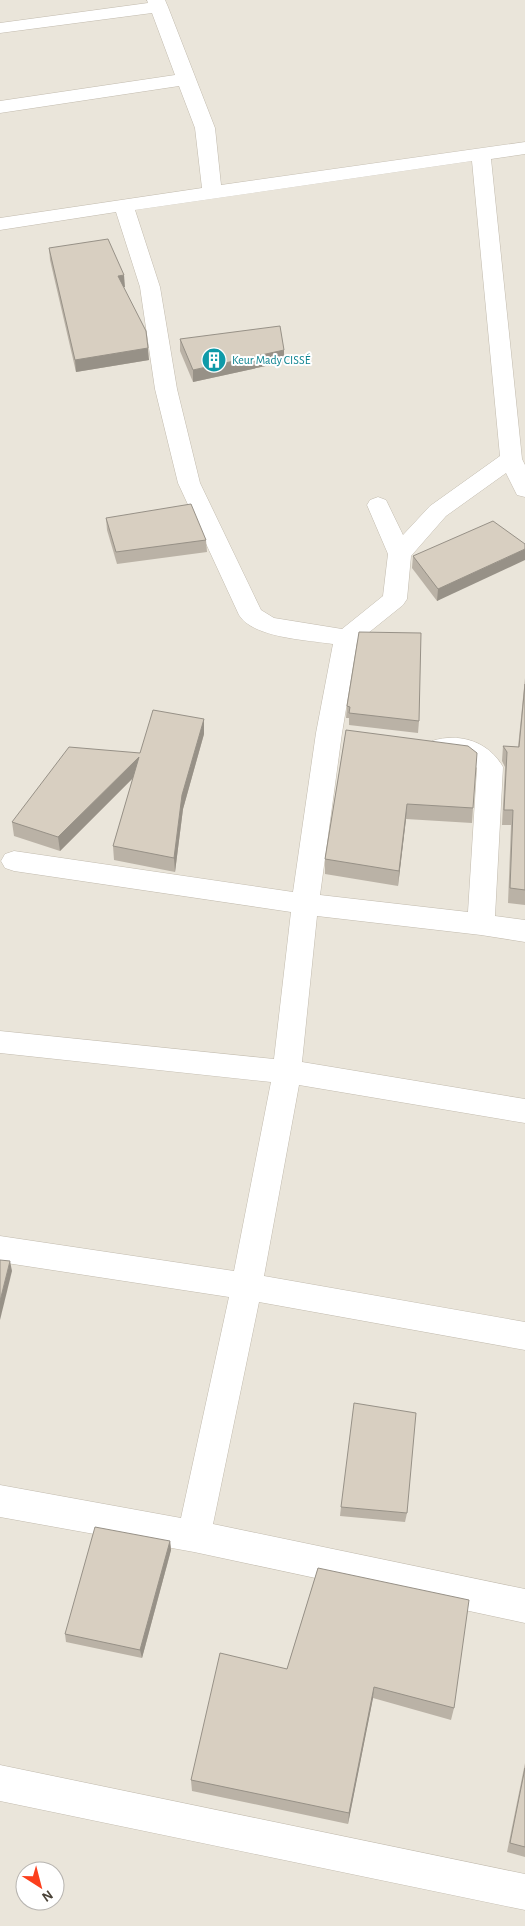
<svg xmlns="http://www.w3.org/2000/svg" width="525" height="1926" font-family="'Alegreya Sans',sans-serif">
	<rect width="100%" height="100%" fill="#f6f3ec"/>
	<path fill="#eae5da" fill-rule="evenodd" d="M0,0H525V1926H0ZM25,1871H55V1901H25Z"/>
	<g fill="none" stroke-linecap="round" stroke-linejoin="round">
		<defs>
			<g id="minor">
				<path d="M147,0H165L168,7L215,128L221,185L525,142V154L491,159L522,459L525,465V497L517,495L506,473L446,516L411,556L407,599L403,605L357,642L342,733L320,895L468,912L477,768L466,758L432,753L428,747L432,741C460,732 489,742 503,767L495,916L525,920V942L481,935L317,916L302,1062L525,1099V1123L299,1085L264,1276L525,1322V1350L259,1302L213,1524L525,1589V1623L194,1552L0,1517V1485L181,1518L229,1297L0,1262V1236L234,1271L271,1082L0,1053V1031L274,1059L291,912L14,871L5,868L1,861L5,854L14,851L293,892L316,733L333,644C308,640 253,638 239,615L178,483L155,389L140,287L116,212L0,230V218L202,188L195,128L179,86L0,113V101L175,75L152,13L0,33V23L148,3ZM472,161L500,456L430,506L403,535L386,500L378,497L370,500L367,505L388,554L383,596L342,629L274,618L261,610L200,483L177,389L160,287L135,210Z"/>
				<polygon points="0,1765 525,1874 525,1910 0,1801"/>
			</g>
		</defs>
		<use href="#minor" stroke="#c2bbae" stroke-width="1"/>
		<use href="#minor" fill="#fff" fill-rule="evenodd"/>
	</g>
	<g fill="#bab2a6">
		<polygon points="49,248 125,287 123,287 149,360 76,372 50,260"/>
		<polygon points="180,339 284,350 284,362 193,382 180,351"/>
		<polygon points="106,518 206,540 207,552 117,564 107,530"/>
		<polygon points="525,544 437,601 412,568 413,556"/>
		<polygon points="525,678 525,905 508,903 511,825 502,825 505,767 502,761 503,746 518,747"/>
		<polygon points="347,706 419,721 418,733 349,725 349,718 346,718"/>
		<polygon points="204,719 204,734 183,809 175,872 114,860 113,846 133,778 60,851 14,836 12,822"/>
		<polygon points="346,730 473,808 472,823 406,819 398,886 325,874 325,859"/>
		<polygon points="341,1507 407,1513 405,1522 340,1516"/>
		<polygon points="170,1541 171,1550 142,1658 66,1642 65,1634"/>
		<polygon points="318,1568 454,1708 451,1720 373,1698 348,1824 192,1791 191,1780 287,1669"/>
		<polygon points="525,1763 525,1857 507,1852"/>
	</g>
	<g fill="#979187">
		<polygon points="124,275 125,287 118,288 118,276"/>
		<polygon points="148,348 149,360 76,372 75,360"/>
		<polygon points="284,350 284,362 193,382 193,370"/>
		<polygon points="525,549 525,560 437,601 438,589"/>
		<polygon points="204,719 204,734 183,809 175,872 174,858 182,795"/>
		<polygon points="139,757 140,771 60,851 58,837"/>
		<polygon points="407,804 406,819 398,886 399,871"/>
		<polygon points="10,1261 12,1271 0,1320 0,1301"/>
		<polygon points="170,1541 171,1550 142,1658 140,1650"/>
		<polygon points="374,1687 373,1698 348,1824 349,1813"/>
	</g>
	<g fill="#d8cfc1" stroke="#979187">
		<polygon points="108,239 124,275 118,276 146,331 148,348 75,360 49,248"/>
		<polygon points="280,326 284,350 193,370 180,339"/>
		<polygon points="191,504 206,540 116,552 106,518"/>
		<polygon points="493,521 525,544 525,549 438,589 413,556"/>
		<polygon points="359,632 421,633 419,721 349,713 350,707 347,706"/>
		<polygon points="525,684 525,890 510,888 513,810 504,810 507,752 503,746 519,747"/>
		<polygon points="153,710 204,719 182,795 174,858 113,846 139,757 58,837 12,822 69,747 140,753"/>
		<polygon points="346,730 468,746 477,753 473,808 407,804 399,871 325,859"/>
		<polygon points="0,1260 10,1261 0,1301"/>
		<polygon points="354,1403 416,1413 407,1513 341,1507"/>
		<polygon points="95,1527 170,1541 140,1650 65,1634"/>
		<polygon points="318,1568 469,1600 454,1708 374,1687 349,1813 191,1780 220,1653 287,1669"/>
		<polygon points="525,1768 525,1847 510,1843"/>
	</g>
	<defs>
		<symbol id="building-disc" viewBox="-11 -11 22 22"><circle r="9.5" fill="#0f9aa8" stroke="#fff"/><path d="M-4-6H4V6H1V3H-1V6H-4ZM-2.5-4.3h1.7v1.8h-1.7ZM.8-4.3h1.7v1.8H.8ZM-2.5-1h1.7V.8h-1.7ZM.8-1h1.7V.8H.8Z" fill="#fff"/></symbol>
	</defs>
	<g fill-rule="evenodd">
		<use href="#building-disc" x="200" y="346" width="28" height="28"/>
	</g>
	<g text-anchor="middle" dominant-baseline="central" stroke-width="4" stroke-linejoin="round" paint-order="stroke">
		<g font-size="12" fill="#0d838f" stroke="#fff" text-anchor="start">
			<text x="232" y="360">Keur Mady CISSÉ</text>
		</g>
	</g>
	<g transform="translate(40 1886) rotate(144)"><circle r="24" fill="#ffffff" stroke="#b7b4b0"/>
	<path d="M0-4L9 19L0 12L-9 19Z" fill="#fc3f1d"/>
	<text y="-8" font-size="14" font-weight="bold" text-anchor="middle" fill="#4b4439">N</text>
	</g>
</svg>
